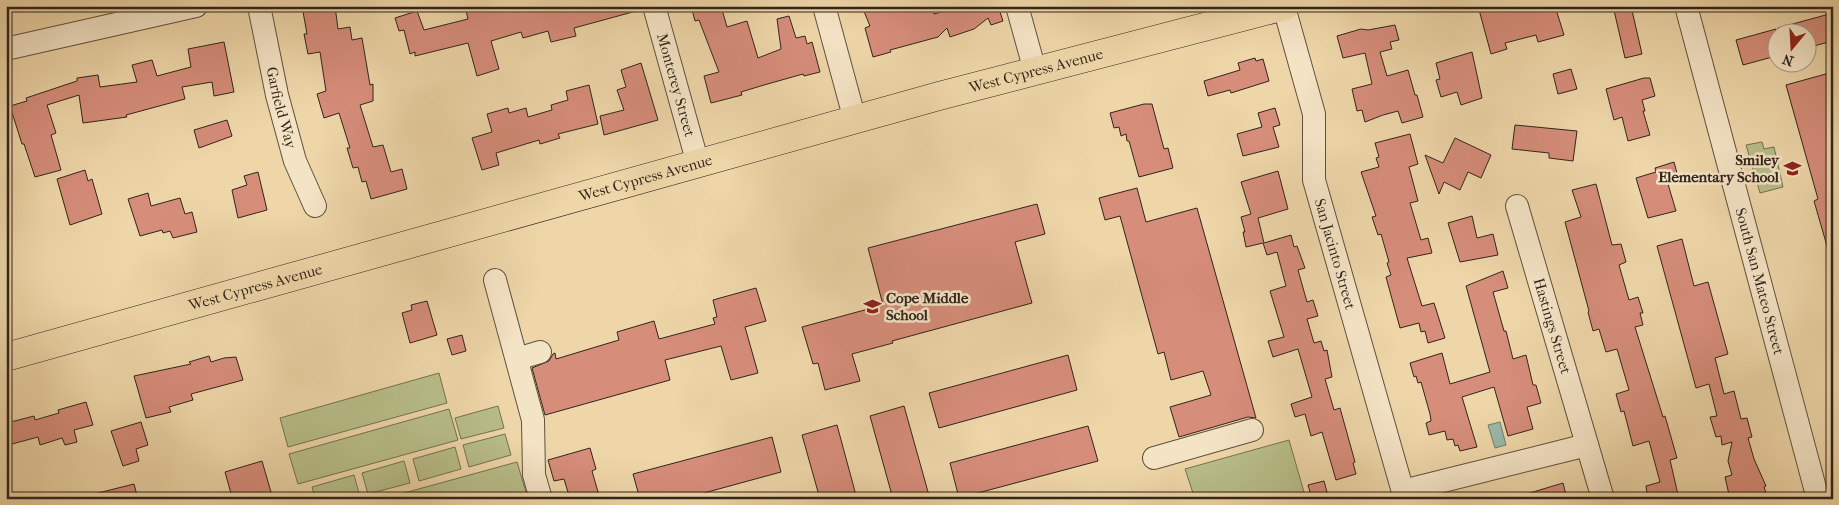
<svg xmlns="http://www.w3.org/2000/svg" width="1839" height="505" font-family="'IM FELL French Canon',serif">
	<rect width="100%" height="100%" fill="#eed6a8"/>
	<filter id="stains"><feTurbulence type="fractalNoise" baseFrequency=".004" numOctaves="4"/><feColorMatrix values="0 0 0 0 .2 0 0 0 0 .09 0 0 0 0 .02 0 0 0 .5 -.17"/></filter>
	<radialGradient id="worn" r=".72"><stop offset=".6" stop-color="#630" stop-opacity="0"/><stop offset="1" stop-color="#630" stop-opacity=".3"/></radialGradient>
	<g fill="#b8be88" stroke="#747152">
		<polygon points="1762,142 1764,149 1774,147 1783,187 1760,193 1746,145"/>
		<polygon points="439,373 447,403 288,447 280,418"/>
		<polygon points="498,406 504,428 461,439 455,418"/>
		<polygon points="449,409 458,440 298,484 289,454"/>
		<polygon points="505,434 511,455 469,467 463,445"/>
		<polygon points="1289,440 1306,499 1195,499 1185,469"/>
		<polygon points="455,447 461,469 419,481 413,459"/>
		<polygon points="404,461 410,483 368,494 362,473"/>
		<polygon points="517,462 528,499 382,499"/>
		<polygon points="354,475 360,497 353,499 315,499 312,487"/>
	</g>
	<polygon fill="#99b9a8" stroke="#6f7d70" points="1500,422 1506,445 1495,448 1488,425"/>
	<g fill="#d68d7a" stroke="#31241c">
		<polygon points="302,6 335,6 338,29 350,27 352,40 362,38 370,85 373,84 373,101 360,105 373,147 383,145 391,172 402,169 407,189 371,199 366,181 362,182 358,167 353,168 347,148 350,148 339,113 324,118 317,94 326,91 320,52 308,54 304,34 307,34"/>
		<polygon points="465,6 640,6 640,10 574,28 576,36 551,42 548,31 523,38 521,32 491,41 499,69 477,76 468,43 415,56 415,52 410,54 404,30 399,31 395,18 417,11 424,30 468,19"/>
		<polygon points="691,6 721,6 727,27 747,21 758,58 781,49 777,19 789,16 796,38 805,36 807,44 812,42 820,72 804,76 803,74 764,85 741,92 742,95 711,103 704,76 719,72 699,20 695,21"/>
		<polygon points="872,6 932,6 934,14 963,6 1003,6 999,9 1003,21 991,25 988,18 974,29 950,37 947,28 938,37 890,50 891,52 873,57 865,28 870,26 863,9"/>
		<polygon points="1478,6 1555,6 1564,35 1538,42 1536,35 1505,43 1507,49 1491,54"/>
		<polygon points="1613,6 1631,6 1642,54 1625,58"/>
		<polygon points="1833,13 1833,41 1806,48 1806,32 1778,32 1778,28"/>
		<polygon points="1395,25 1399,40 1390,42 1392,49 1380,52 1387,76 1408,70 1415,95 1417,95 1423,117 1402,123 1398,111 1383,115 1365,122 1362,110 1357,111 1352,89 1372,84 1365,53 1343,58 1337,36 1361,29 1368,30"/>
		<polygon points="1776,29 1776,56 1743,65 1736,40"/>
		<polygon points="224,42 234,92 214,96 212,82 182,87 185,99 126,115 127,117 83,123 79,95 47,105 56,133 51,135 61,170 35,177 24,144 22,144 10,106 27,101 26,98 77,81 77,78 98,75 100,87 137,82 132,65 152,60 157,76 191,67 188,49"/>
		<polygon points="1472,52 1482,98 1461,105 1457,92 1441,97 1436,80 1440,79 1436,63"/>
		<polygon points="1255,58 1256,61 1263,59 1269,81 1231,93 1230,90 1208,96 1204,81 1240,70 1238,63"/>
		<polygon points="641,63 658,120 604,135 600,116 624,110 617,90 626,87 621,70"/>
		<polygon points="1571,69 1577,89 1558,94 1553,74"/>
		<polygon points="1833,72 1833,252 1829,253 1814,201 1818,199 1786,85"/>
		<polygon points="1650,78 1655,96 1642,100 1645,111 1643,111 1650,135 1628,141 1622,117 1614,120 1606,89 1644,78"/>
		<polygon points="589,85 598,124 558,134 560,138 540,144 539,140 496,153 499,165 482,170 472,138 492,132 487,114 508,108 509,113 526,108 528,117 552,110 551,105 568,100 566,91"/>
		<polygon points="1144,104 1152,104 1164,149 1168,148 1173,168 1139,177 1129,141 1127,141 1126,134 1121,136 1119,127 1114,128 1110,113"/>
		<polygon points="1275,108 1280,125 1273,127 1279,147 1243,156 1237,134 1262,127 1258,113"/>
		<polygon points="227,120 232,136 199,148 194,130"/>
		<polygon points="1515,125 1577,131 1573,161 1549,158 1549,153 1512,149"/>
		<polygon points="1410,134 1418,164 1409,167 1418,201 1410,203 1421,240 1428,238 1432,253 1407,258 1422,306 1434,303 1445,338 1428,343 1425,331 1421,332 1419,323 1400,328 1386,277 1391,275 1387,263 1389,262 1381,234 1378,235 1372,217 1376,216 1361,172 1379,167 1376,158 1379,157 1375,143"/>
		<polygon points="1455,138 1491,155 1481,178 1468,172 1460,190 1444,182 1439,194 1425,155 1443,163"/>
		<polygon points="1674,162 1679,181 1668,184 1676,211 1648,218 1636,178 1656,172 1655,168"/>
		<polygon points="85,170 88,181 92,179 102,214 70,225 57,179"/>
		<polygon points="1278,171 1288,209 1258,218 1264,243 1291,235 1294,247 1297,246 1305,268 1298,270 1307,302 1313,300 1318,316 1307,319 1314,343 1321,341 1324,351 1327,350 1332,377 1325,379 1334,410 1340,408 1355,462 1353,463 1356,474 1336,480 1322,432 1311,436 1305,414 1295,417 1291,404 1312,397 1298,349 1273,357 1268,341 1284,337 1270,291 1286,286 1277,252 1267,255 1263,243 1246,247 1243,232 1245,232 1241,217 1251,214 1241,182"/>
		<polygon points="258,172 267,210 238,218 232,190 247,185 244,176"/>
		<polygon points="1596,184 1612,245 1621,244 1626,262 1619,265 1629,300 1638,297 1643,313 1640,313 1643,325 1635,327 1663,417 1665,416 1677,458 1670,460 1679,499 1648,499 1646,486 1660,482 1649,441 1633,446 1624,411 1621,412 1616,394 1629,390 1617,349 1606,352 1599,329 1593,331 1588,312 1589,311 1565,222 1581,217 1572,190"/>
		<polygon points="1137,188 1146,222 1197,208 1256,418 1248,417 1179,437 1170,407 1211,395 1203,371 1171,380 1164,352 1158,354 1120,216 1105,220 1099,198"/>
		<polygon points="148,193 151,206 180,198 185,214 192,212 197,232 173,238 170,231 163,233 162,230 140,236 128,199"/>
		<polygon points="1037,204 1045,234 1015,242 1032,303 892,341 893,343 852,354 860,381 825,390 818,363 813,364 802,327 883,305 868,248"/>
		<polygon points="1472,216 1477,238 1493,234 1498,255 1460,262 1448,223"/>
		<polygon points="1682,239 1694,286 1708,282 1728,354 1715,358 1724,394 1734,391 1741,419 1747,418 1752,437 1748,438 1754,459 1766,486 1764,487 1768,499 1730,499 1725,477 1732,475 1728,461 1732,442 1722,445 1721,436 1716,437 1710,417 1717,416 1709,384 1696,388 1657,246"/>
		<polygon points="1503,271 1508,288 1493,292 1504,331 1506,331 1513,359 1526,355 1533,385 1536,385 1541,403 1527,407 1533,429 1508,436 1494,387 1462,397 1477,447 1460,451 1458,445 1455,446 1453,439 1447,440 1445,431 1429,435 1426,423 1431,421 1430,414 1421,382 1418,383 1416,376 1414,377 1410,363 1442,353 1450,384 1490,372 1466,286"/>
		<polygon points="756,288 766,321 745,327 758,373 731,380 721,346 665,360 670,380 545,415 532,368 549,361 553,354 555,353 556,359 619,340 617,332 654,321 659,339 715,324 713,318 717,317 713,300"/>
		<polygon points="427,301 437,335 410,343 402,313 412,310 411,305"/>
		<polygon points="462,335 466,351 452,355 447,339"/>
		<polygon points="1068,355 1077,390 939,428 929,393"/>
		<polygon points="209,356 211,362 224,358 236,357 243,380 191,394 193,400 169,407 171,412 146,418 134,376 191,364 189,362"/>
		<polygon points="86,402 93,425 74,430 77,442 65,445 62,438 40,445 38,437 12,444 7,423 34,416 35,420 59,413 58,410"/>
		<polygon points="904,406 930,499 893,499 870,416"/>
		<polygon points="141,422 148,445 136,449 139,461 123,466 111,431"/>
		<polygon points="837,425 857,499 820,499 802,435"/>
		<polygon points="1088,426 1098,461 959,498 950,463"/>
		<polygon points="772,437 781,472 682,499 640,499 633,474"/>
		<polygon points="590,448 596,469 592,471 600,499 570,499 564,479 554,481 548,460"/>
		<polygon points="262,461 273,499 244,499 243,494 232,497 225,472"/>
		<polygon points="1324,481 1328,496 1312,499 1308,485"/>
		<polygon points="1563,483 1567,499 1523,499 1523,495"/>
		<polygon points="134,484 138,499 94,499 94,494"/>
	</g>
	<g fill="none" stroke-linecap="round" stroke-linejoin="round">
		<defs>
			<g id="minor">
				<path id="s1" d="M259,6L277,95L295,161L315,206"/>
				<path id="s2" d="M654,6L698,164"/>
				<polyline points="824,6 855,120"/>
				<polyline points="1017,6 1035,71"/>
				<path id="s3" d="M1686,6L1818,499"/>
				<path id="s4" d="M1284,7L1314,114V180L1405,499"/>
				<polyline points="10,48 196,6"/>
				<path id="s5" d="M1517,206L1603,499"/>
				<polyline points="495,280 533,420 534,475 541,499"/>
				<polyline points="517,359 540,352"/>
				<polyline points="1154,458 1252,430"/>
				<polyline points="1403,491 1587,445"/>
			</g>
			<g id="major">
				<path id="s6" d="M6,357L939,96L1285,6"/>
			</g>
		</defs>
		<use href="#minor" stroke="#60503f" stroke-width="24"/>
		<use href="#major" stroke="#31241c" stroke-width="29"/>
		<use href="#minor" stroke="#f4e4c6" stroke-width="22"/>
		<use href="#major" stroke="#eed6a8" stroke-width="28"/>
	</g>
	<defs>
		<symbol id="school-bare" viewBox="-9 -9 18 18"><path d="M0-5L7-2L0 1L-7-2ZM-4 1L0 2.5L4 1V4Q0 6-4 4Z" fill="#8f2418" stroke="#f4e4c6" stroke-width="2.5" paint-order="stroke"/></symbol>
	</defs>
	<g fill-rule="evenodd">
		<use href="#school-bare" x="1780" y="156" width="25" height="25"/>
		<use href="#school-bare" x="860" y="294" width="25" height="25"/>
	</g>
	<g text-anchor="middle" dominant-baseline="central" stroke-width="5" stroke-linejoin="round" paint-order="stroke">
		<g font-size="15" fill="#31241c" stroke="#f4e4c6">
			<text stroke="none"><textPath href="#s6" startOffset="1069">West Cypress Avenue</textPath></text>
			<text stroke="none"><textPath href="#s2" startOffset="82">Monterey Street</textPath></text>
			<text stroke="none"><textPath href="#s1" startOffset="104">Garfield Way</textPath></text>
			<text stroke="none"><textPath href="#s6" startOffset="664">West Cypress Avenue</textPath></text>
			<text stroke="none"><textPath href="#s4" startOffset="254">San Jacinto Street</textPath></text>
			<text stroke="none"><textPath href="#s3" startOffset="285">South San Mateo Street</textPath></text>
			<text stroke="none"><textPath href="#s6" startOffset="259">West Cypress Avenue</textPath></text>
			<text stroke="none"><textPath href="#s5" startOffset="125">Hastings Street</textPath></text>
		</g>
		<g font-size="15" font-weight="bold" fill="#31241c" stroke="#f4e4c6" text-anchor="end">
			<text x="1779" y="160">Smiley<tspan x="1779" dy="17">Elementary School</tspan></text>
			<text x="886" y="298" text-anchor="start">Cope Middle<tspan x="886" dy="17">School</tspan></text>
		</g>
	</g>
	<rect width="1839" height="505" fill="none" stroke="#eed6a8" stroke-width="25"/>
	<rect x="8" y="8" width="1824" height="490" fill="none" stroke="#31241c" stroke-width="2.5"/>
	<rect x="12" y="12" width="1814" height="480" fill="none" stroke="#31241c"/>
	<g transform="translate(1792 48) rotate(198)"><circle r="24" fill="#f4e4c6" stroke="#a69782"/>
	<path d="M0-4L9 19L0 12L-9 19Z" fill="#8f2418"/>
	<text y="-8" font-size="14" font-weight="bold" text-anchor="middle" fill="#31241c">N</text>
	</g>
	<rect width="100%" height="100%" filter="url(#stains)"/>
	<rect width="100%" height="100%" fill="url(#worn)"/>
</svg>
